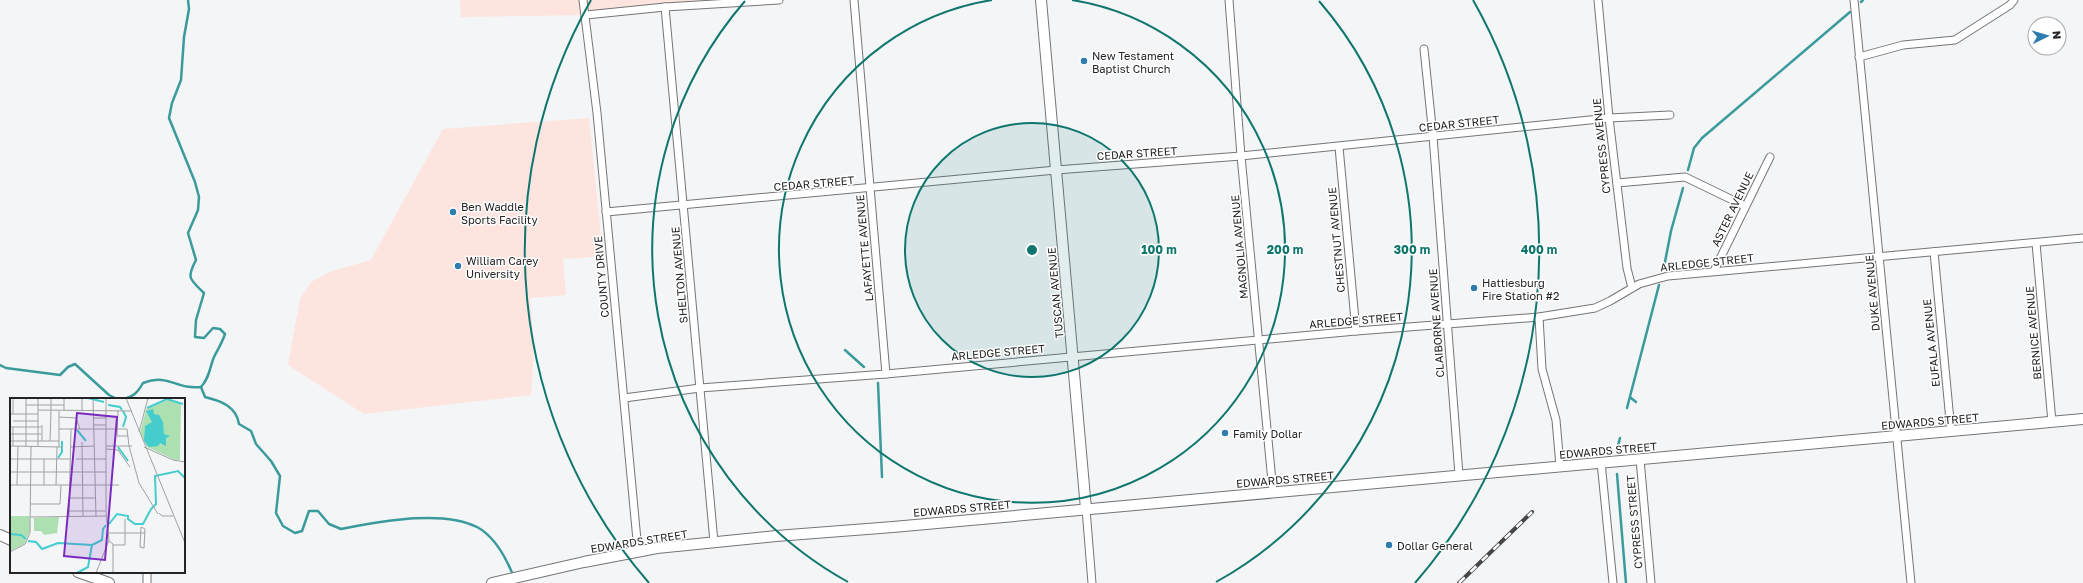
<svg xmlns="http://www.w3.org/2000/svg" width="2083" height="583" font-family="'Golos Text',sans-serif">
	<rect width="100%" height="100%" fill="#f3f5f7"/>
	<g fill="#fee4de">
		<polygon points="460,0 771,0 586,15 461,17"/>
		<polygon points="589,118 603,256 563,259 566,295 530,298 534,346 531,395 364,414 288,365 300,299 311,282 332,271 371,260 443,129"/>
	</g>
	<g fill="none" stroke-linecap="round" stroke-linejoin="round">
		<g stroke="#3b9a9b" stroke-width="2.5">
			<path d="M188,0L189,9L184,37L181,80L172,103L169,118L195,182L199,197L198,210L188,233L196,260C186,279 190,279 204,293L196,320L195,337L204,338L213,328L220,329L225,334C222,343 218,349 214,357C209,369 210,377 201,387"/>
			<polyline points="1861,2 1863,0"/>
			<polyline points="1688,170 1694,148 1702,138 1850,12"/>
			<polyline points="1664,267 1671,231 1683,188"/>
			<polyline points="845,350 864,367"/>
			<polyline points="0,365 6,368 60,375 68,367 75,364 109,395 117,399"/>
			<polyline points="878,383 882,477"/>
			<polyline points="1631,398 1636,402"/>
			<path d="M121,399C133,398 138,392 143,383C169,373 176,390 201,387L205,397C221,401 236,406 239,424L251,431L256,444L271,461L280,476L276,513L283,526L295,533L302,531L309,511H318L329,524L341,529C379,522 441,509 477,527C494,536 506,558 513,575"/>
			<polyline points="1627,408 1659,285"/>
			<polyline points="1617,449 1620,438"/>
			<polyline points="1617,474 1626,583"/>
		</g>
		<defs>
			<g id="street">
				<polyline points="583,0 597,113 638,551"/>
				<polyline points="854,0 886,374"/>
				<polyline points="1229,0 1241,156 1273,492"/>
				<polyline points="1598,0 1609,118 1627,268 1632,288"/>
				<polyline points="1854,0 1911,583"/>
				<polyline points="665,7 714,542"/>
				<polyline points="586,15 665,7 779,0"/>
				<polyline points="1424,49 1433,136 1459,475"/>
				<polyline points="1859,57 1903,45 1955,40 2010,5 2014,0"/>
				<polyline points="1339,147 1356,331"/>
				<polyline points="1617,183 1685,177 1745,206"/>
				<polyline points="606,212 1056,170 1241,156 1609,118 1670,115"/>
				<polyline points="2036,243 2052,422"/>
				<polyline points="1934,252 1951,431"/>
				<polyline points="1714,271 1770,157"/>
				<polyline points="1539,317 1542,369 1556,420 1560,466"/>
				<polyline points="624,398 700,388 886,374 1356,331 1539,317 1595,308 1610,301 1639,284 1668,276 2083,238"/>
				<polyline points="1640,459 1651,583"/>
				<polyline points="1601,462 1613,583"/>
				<polyline points="1086,509 1092,583"/>
				<polyline points="147,583 147,572"/>
			</g>
			<g id="secondary">
				<polyline points="1041,0 1086,509"/>
				<polyline points="0,535 11,540"/>
				<polyline points="78,572 109,583"/>
				<polyline points="492,583 584,562 657,548 776,536 893,527 2083,419"/>
			</g>
		</defs>
		<use href="#street" stroke="#747577" stroke-width="9"/>
		<use href="#secondary" stroke="#747577" stroke-width="12"/>
		<use href="#street" stroke="#fff" stroke-width="7"/>
		<use href="#secondary" stroke="#fff" stroke-width="10"/>
		<defs>
			<polyline id="rail" points="1459,583 1532,512"/>
		</defs>
		<use href="#rail" stroke="#464647" stroke-width="4"/>
		<use href="#rail" stroke="#fff" stroke-width="2.5" stroke-dasharray="8" stroke-linecap="butt"/>
	</g>
	<circle cx="1032" cy="250" r="127" fill="#0f766e" fill-opacity=".12"/>
	<g fill="none" stroke="#0f766e" stroke-width="2">
		<circle cx="1032" cy="250" r="127"/>
		<path d="M1072 0A253 253 0 1 1 992 0"/>
		<path d="M848 582A380 380 0 0 1 745 1M1319 1A380 380 0 0 1 1216 582"/>
		<path d="M649 583A507 507 0 0 1 591 0M1473 0A507 507 0 0 1 1415 583"/>
	</g>
	<g fill="#2f7daf" stroke="#fff" stroke-width="1.5">
		<circle cx="1084" cy="61" r="4"/>
		<circle cx="453" cy="212" r="4"/>
		<circle cx="458" cy="266" r="4"/>
		<circle cx="1474" cy="288" r="4"/>
		<circle cx="1225" cy="433" r="4"/>
		<circle cx="1389" cy="545" r="4"/>
	</g>
	<g text-anchor="middle" dominant-baseline="central" stroke-width="3" stroke-linejoin="round" paint-order="stroke">
		<g font-size="11" fill="#242425" stroke="#fff" text-anchor="start">
			<text x="1092" y="55">New Testament<tspan x="1092" dy="13">Baptist Church</tspan></text>
			<text x="461" y="206">Ben Waddle<tspan x="461" dy="13">Sports Facility</tspan></text>
			<text x="466" y="260">William Carey<tspan x="466" dy="13">University</tspan></text>
			<text x="1482" y="282">Hattiesburg<tspan x="1482" dy="13">Fire Station #2</tspan></text>
			<text x="1233" y="433">Family Dollar</text>
			<text x="1397" y="545">Dollar General</text>
		</g>
		<g font-size="11" fill="#242425" stroke="#fff">
			<text transform="translate(1459 123) rotate(-6)">CEDAR STREET</text>
			<text transform="translate(1601 146) rotate(-96)">CYPRESS AVENUE</text>
			<text transform="translate(1137 153) rotate(-4)">CEDAR STREET</text>
			<text transform="translate(814 183) rotate(-5)">CEDAR STREET</text>
			<text transform="translate(1732 209) rotate(-64)">ASTER AVENUE</text>
			<text transform="translate(1336 240) rotate(-95)">CHESTNUT AVENUE</text>
			<text transform="translate(1239 247) rotate(-95)">MAGNOLIA AVENUE</text>
			<text transform="translate(864 248) rotate(-95)">LAFAYETTE AVENUE</text>
			<text transform="translate(1707 262) rotate(-6)">ARLEDGE STREET</text>
			<text transform="translate(679 275) rotate(-95)">SHELTON AVENUE</text>
			<text transform="translate(601 277) rotate(-95)">COUNTY DRIVE</text>
			<text transform="translate(1055 293) rotate(-95)">TUSCAN AVENUE</text>
			<text transform="translate(1872 293) rotate(-95)">DUKE AVENUE</text>
			<text transform="translate(1356 320) rotate(-5)">ARLEDGE STREET</text>
			<text transform="translate(1436 323) rotate(-94)">CLAIBORNE AVENUE</text>
			<text transform="translate(2033 333) rotate(-95)">BERNICE AVENUE</text>
			<text transform="translate(1931 343) rotate(-96)">EUFALA AVENUE</text>
			<text transform="translate(998 352) rotate(-5)">ARLEDGE STREET</text>
			<text transform="translate(1930 421) rotate(-5)">EDWARDS STREET</text>
			<text transform="translate(1608 450) rotate(-5)">EDWARDS STREET</text>
			<text transform="translate(1285 479) rotate(-5)">EDWARDS STREET</text>
			<text transform="translate(962 508) rotate(-5)">EDWARDS STREET</text>
			<text transform="translate(1634 522) rotate(-95)">CYPRESS STREET</text>
			<text transform="translate(639 541) rotate(-9)">EDWARDS STREET</text>
		</g>
	</g>
	<g transform="translate(10 398)">
		<rect width="175" height="175" fill="#f3f5f7"/>
		<path d="M158,2L167,3L171,7L170,62H165L137,49L130,35L136,11ZM0,118H20V133L14,146L0,153ZM49,119L47,135L34,137L31,133H24V120Z" fill="#ade0b0"/>
		<path d="M143,11L144,16L149,17L153,24L154,36L160,38L156,40V48L150,45L148,48L139,49L134,43L135,28L142,24L136,13Z" fill="#45cccd"/>
		<path fill="none" stroke="#45cccd" stroke-width="2" d="M78,0L94,4M98,7L110,9L112,12M137,10L157,1L173,6M113,13L116,19L113,29M67,32L76,43M108,49L118,63M48,60L52,54V43M99,126L107,116L118,118V121L125,126H133L141,111L146,106L145,78L168,73L175,80M0,136L11,137L16,141M18,143L26,144L32,151L48,145L82,147M67,175L78,169L82,147L92,142L93,131L96,127"/>
		<path fill="none" stroke="#a0a1a3" stroke-width="1" d="M16,0V48M28,0V48M72,0V13M83,0L86,118M116,0L175,145M16,7H54M28,12L122,13M41,13V0M49,13V49M54,13V0M108,13L107,38H118M0,16H28M3,16V0M49,19L66,20L70,31M83,20H96M3,23H28M83,27H96M0,29H31M3,29V48M49,31H117L119,48L129,85L148,116M129,34L138,0M0,36H31M0,43H49M32,43V27M40,43L41,13M72,44L73,118M0,48L52,49M96,48H122M60,49L84,48M134,49L163,62L175,64M96,51L108,52L120,69M0,61H60M34,61V87M66,61H96M0,74H96M0,87H96M7,87L8,48M46,87L47,49M96,87H109M59,100H86M21,106H50L51,87M59,113H96M149,115L152,118H163M59,118L61,31M21,119L96,118M131,129L135,131L134,150L130,149ZM99,135H135M99,143L103,146V175M103,147H115V121M0,154L15,146L20,135L21,48M86,175L99,142L96,115V0"/>
		<path fill="#7b2cbf" fill-opacity="0.15" stroke="#7b2cbf" stroke-width="2" d="M67,15L107,19L95,162L54,158Z"/>
		<rect width="175" height="175" fill="none" stroke="#242425" stroke-width="2"/>
	</g>
	<circle cx="1032" cy="250" r="6" fill="#0f766e" stroke="#fff" stroke-width="2"/>
	<g font-size="12" text-anchor="middle" font-weight="bold" fill="#0f766e" stroke="#fff" stroke-width="3" stroke-linejoin="round" paint-order="stroke">
		<text x="1159" y="254">100 m</text>
		<text x="1285" y="254">200 m</text>
		<text x="1412" y="254">300 m</text>
		<text x="1539" y="254">400 m</text>
	</g>
	<g transform="translate(2047 36) rotate(85)"><circle r="19" fill="#ffffff" stroke="#a7a7a8"/>
	<path d="M0-3L7 15L0 10L-7 15Z" fill="#2f7daf"/>
	<text y="-6" font-size="11" font-weight="bold" text-anchor="middle" fill="#242425">N</text>
	</g>
</svg>
